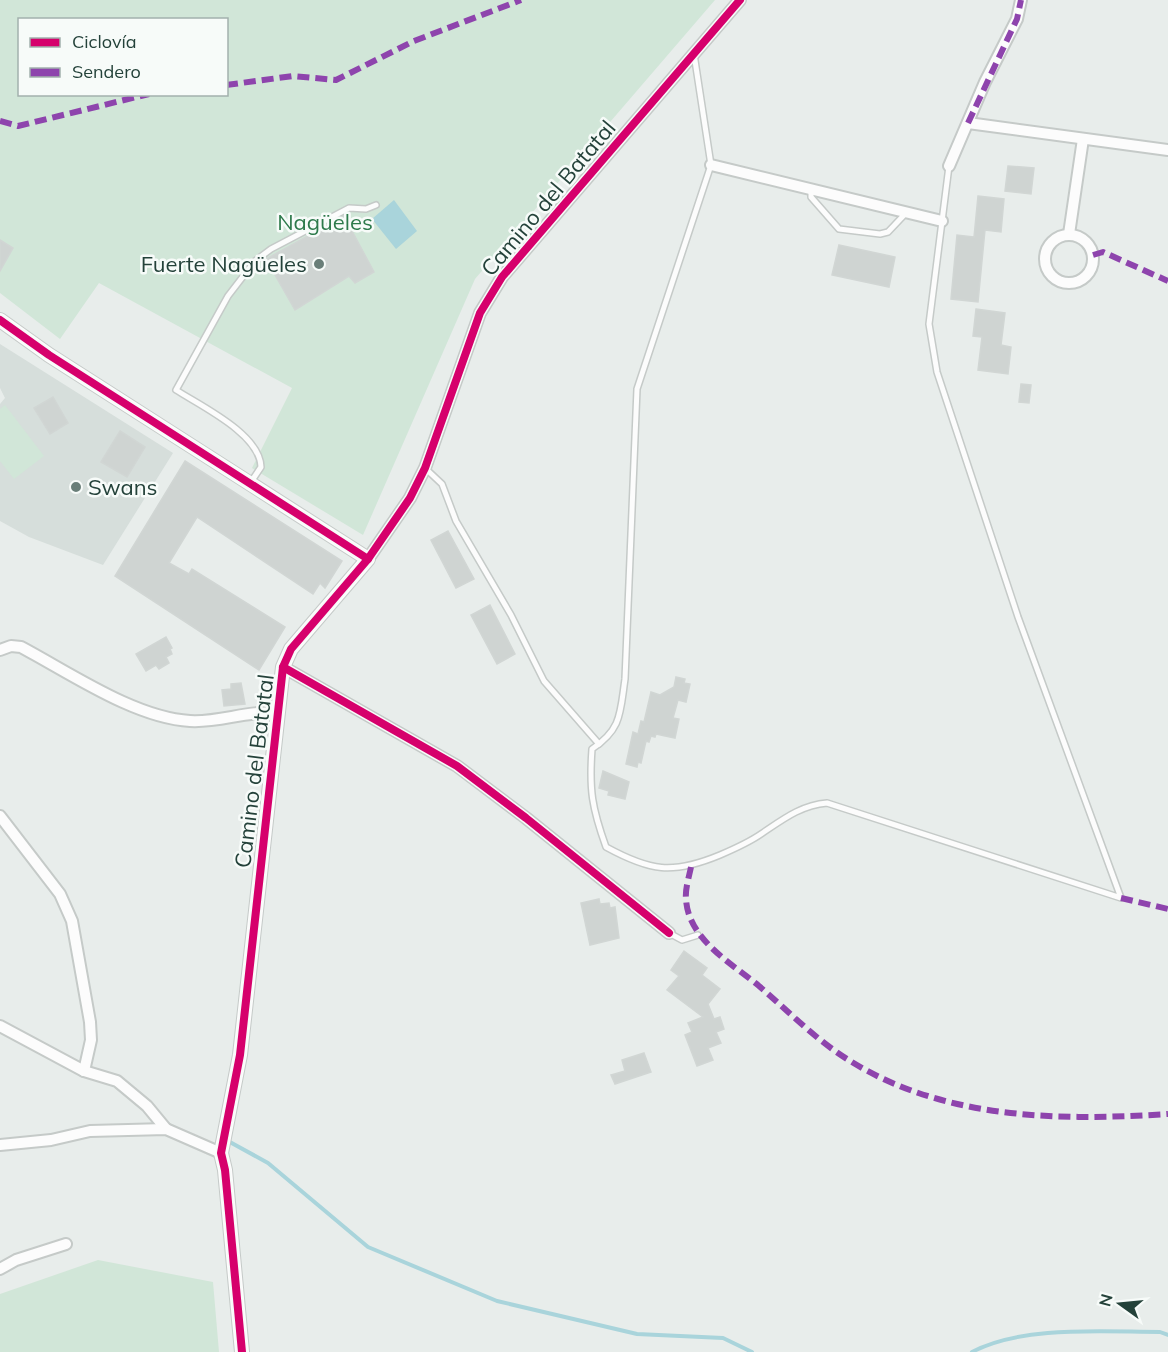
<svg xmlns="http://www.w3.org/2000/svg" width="1168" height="1352" font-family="Mulish,sans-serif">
	<rect width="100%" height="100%" fill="#e8edeb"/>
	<polygon fill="#d6dedb" points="0,344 173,453 103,565 29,537 0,521 0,404 5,398 0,388"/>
	<g fill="#d1e6d8" fill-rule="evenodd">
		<path d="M0,0H715L475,279L363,535L252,468L292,388L99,283L60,339L0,293ZM20,20H226V94H20Z"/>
		<polygon points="5,405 44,456 14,479 0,461 0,409"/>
		<polygon points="98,1260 213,1282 219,1352 0,1352 0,1294"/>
	</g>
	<polygon fill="#a9d4db" points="394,200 417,231 396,249 372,219"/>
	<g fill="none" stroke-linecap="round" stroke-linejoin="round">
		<g stroke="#a9d4db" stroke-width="4">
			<polyline points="228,1141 268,1163 368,1247 497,1301 637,1334 723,1338 752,1352"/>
			<path d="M972,1352C1023,1325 1104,1332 1160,1332L1168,1335"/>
		</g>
	</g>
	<g fill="#cfd4d2" stroke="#d1d6d4" stroke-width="1.5">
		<polygon points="1008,166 1034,168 1031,194 1005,191"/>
		<polygon points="978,196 1004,199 1001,232 985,230 978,302 951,299 957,235 974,237"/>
		<polygon points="344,216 374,272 355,283 349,276 295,310 266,259"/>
		<polygon points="0,240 13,248 0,271"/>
		<polygon points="839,245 895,257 889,287 832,275"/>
		<polygon points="976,309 1005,313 1001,345 1011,347 1008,374 978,370 982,337 973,336"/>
		<polygon points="1021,384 1031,385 1029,403 1019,402"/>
		<polygon points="53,397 68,423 50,434 34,408"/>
		<polygon points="120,431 145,447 127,477 101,462"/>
		<polygon points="185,461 342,561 325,588 320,583 313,594 197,517 169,563 189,574 192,569 285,627 259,670 115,576"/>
		<polygon points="448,531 474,579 456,588 431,540"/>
		<polygon points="490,605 515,654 497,664 471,615"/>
		<polygon points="166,637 172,648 170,649 172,654 166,657 169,663 159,669 156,665 146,671 136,654"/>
		<polygon points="676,677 685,679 684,683 690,684 686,702 678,700 673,718 679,719 675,738 656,734 655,737 651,736 649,742 646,741 641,763 638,762 637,767 626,764 633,732 638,734 641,721 644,722 651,692 660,695 674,687"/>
		<polygon points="241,683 245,704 224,706 222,690 231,689 231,684"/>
		<polygon points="603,771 629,782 625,799 608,795 609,791 599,788"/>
		<polygon points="599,899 600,904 609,903 610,908 615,907 619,938 590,945 581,903"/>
		<polygon points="684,951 707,968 702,975 720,989 708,1004 714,1019 720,1017 724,1029 716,1032 721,1043 708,1048 713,1060 697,1066 685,1035 692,1032 688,1023 703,1017 667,990 679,976 671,970"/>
		<polygon points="644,1053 651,1072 615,1084 611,1075 625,1071 622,1060"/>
	</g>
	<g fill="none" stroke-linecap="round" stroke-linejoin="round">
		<defs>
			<g id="service">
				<path d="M694,54L711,165L637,389L625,679C620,713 622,729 592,749C589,790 592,808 606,847C650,871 672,875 720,855C734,849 748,843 761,834C782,820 801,805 827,803L1121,898L1018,617L937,372L929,324L949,166"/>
				<polyline points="811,189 811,197 839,229 880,234 888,232 906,213"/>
				<polyline points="426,469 442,484 456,521 511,615 544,681 599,744"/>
				<path d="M251,482L261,467C260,434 201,406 176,390L228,296L255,261L271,249L349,208L366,209L376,205"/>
				<polyline points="669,933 682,940 698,935"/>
			</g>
			<g id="minor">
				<polyline points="968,123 1168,150"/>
				<polyline points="711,165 942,221"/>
				<polyline points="949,166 985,82 1017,19 1021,0"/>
				<polyline points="1069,234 1083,139"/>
				<circle cx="1069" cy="259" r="24"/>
				<polyline points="368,559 410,498 425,468 480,313 502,277 740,0"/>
				<path d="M0,650L11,646L21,647C70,673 135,718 190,721C219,723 248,710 277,713"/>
				<polyline points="283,667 457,766 526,818 669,933"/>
				<polyline points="0,816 60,894 72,921 90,1022 91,1040 84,1071"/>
				<polyline points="0,1026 84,1071 117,1081 147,1106 166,1129"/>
				<polyline points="0,1145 51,1140 90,1131 166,1129 221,1153"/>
				<polyline points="0,1269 16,1260 66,1244"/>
			</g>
			<polyline id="tertiary" points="0,320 49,355 368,559 291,649 283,667 240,1055 221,1153 225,1170 242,1352"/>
		</defs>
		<use href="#service" stroke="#c5cac8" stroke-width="8"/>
		<use href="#minor" stroke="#c5cac8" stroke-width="14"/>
		<use href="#tertiary" stroke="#c5cac8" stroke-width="16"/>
		<use href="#service" stroke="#fcfcfc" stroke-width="5"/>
		<use href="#minor" stroke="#fcfcfc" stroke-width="10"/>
		<use href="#tertiary" stroke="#fcfcfc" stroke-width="14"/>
		<g stroke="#8e44ad" stroke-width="6" stroke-dasharray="12 6" stroke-linecap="butt">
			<polyline points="226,85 293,76 336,80 414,41 521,0"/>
			<polyline points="0,121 18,126 149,94"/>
			<polyline points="968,123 1017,19 1021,0"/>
			<polyline points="1093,255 1103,252 1168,281"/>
			<path d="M691,867C689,877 685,889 686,899C688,939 731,963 759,986C787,1010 815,1039 847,1059C943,1120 1059,1121 1168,1114"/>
			<polyline points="1121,898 1168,909"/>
		</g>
		<defs>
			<g id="cycleway">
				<polyline points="0,320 49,355 368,559"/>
				<polyline points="283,667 457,766 526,818 669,933"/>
				<polyline points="242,1352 225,1170 221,1153 240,1055 283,667 291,649 368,559 410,498 425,468 480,313 502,277 740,0"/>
			</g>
		</defs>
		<use href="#cycleway" stroke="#f7fbf9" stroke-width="11"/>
		<use href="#cycleway" stroke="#d6006c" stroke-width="8"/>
	</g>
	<g fill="#697e78" stroke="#f7fbf9" stroke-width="2">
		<circle cx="319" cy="264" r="6"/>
		<circle cx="76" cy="487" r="6"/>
	</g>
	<g text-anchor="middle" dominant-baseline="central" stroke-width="5" stroke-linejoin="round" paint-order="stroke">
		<g font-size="22" fill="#24423a" stroke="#f7fbf9">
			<text transform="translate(548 198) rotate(-50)">Camino del Batatal</text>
			<text transform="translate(254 771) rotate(-83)">Camino del Batatal</text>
		</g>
		<g font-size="22" fill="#2d7a4b" stroke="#f7fbf9">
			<text x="325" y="222">Nagüeles</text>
		</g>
		<g font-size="22" fill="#24423a" stroke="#f7fbf9" text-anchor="end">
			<text x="307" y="264">Fuerte Nagüeles</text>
			<text x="88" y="487" text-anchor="start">Swans</text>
		</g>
	</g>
	<rect x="18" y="18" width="210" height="78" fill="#f7fbf9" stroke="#a3b1ad" stroke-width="1.5"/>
	<rect x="30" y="38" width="30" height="9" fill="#d6006c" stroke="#a3b1ad" stroke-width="1.5"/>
	<text x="72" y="48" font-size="18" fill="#24423a">Ciclovía</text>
	<rect x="30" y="68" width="30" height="9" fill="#8e44ad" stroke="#a3b1ad" stroke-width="1.5"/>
	<text x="72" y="78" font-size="18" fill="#24423a">Sendero</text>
	<g transform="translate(1120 1304) rotate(285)" stroke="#f7fbf9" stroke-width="4.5" paint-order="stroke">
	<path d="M0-4.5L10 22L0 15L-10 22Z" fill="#24423a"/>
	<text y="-9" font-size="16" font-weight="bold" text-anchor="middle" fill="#24423a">N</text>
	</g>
</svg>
